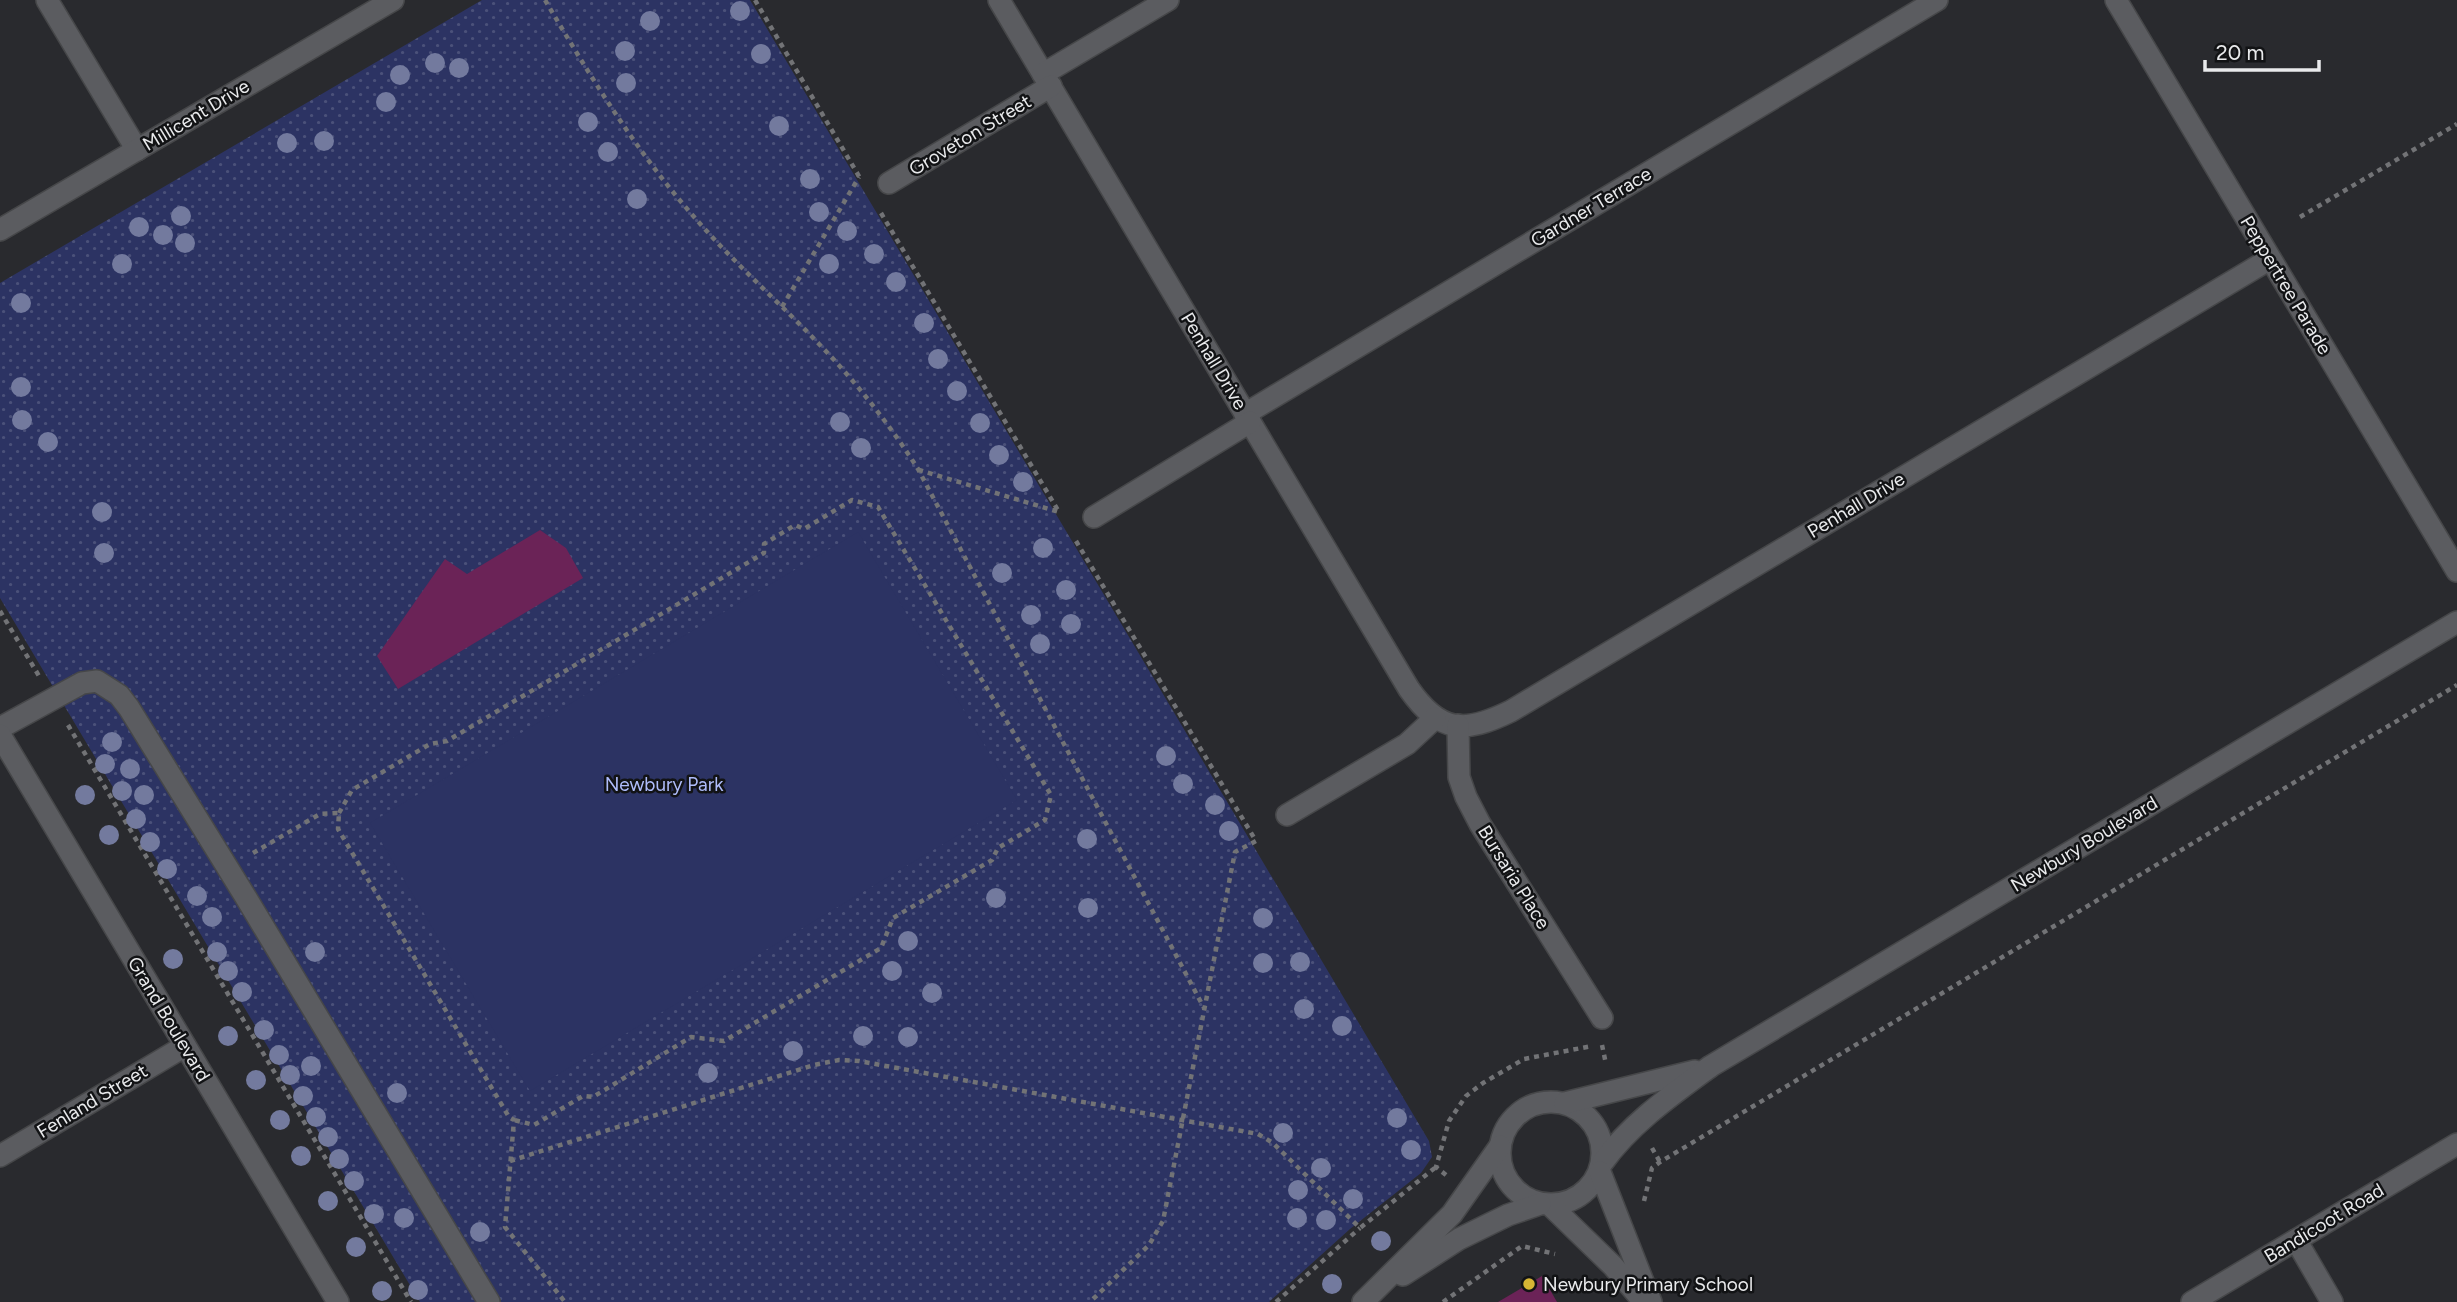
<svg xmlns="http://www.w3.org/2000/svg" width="2457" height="1302" font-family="Figtree,sans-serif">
	<defs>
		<pattern id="park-dots" width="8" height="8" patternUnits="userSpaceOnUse" patternTransform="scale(1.75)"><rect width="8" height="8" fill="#2c3363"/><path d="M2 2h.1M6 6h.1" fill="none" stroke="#4b517a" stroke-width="1.8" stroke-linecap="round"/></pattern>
	</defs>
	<rect width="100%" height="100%" fill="#292a2e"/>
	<polygon fill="url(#park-dots)" points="482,0 750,0 1429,1141 1432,1157 1421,1173 1350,1229 1269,1302 420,1302 0,598 0,283"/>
	<polygon fill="#2c3363" points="858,532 1017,800 530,1091 370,823"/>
	<g fill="#6b2357">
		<polygon points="540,530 566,548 583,578 398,689 377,656 445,559 467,574"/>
		<polygon points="1542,1276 1557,1302 1498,1302"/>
	</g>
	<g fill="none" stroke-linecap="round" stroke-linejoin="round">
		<defs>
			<g id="minor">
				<polyline points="47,0 137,150"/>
				<path d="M999,0L1409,689C1440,733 1464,734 1511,711L2270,259"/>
				<polyline points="2116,0 2457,571"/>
				<polyline points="1043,74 1168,0"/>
				<polyline points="889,183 1051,86"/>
				<polyline points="0,230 393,0"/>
				<polyline points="1245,414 1937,0"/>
				<polyline points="1094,517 1250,422"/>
				<polyline points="1458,725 1459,777 1466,797 1480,824 1602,1018"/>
				<polyline points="0,728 82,683 97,681 119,695 129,708 245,896 489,1302"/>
				<polyline points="0,735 338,1302"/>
				<polyline points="1287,815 1407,744 1435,718"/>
				<circle cx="1551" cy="1153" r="51"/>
				<polyline points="1565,1103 1695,1071"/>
				<polyline points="0,1156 185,1046"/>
				<path d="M1603,1162C1631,1123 1673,1094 1711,1066L2457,622"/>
				<polyline points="1600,1172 1651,1302"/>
				<polyline points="1550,1205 1613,1266 1644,1302"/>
				<polyline points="2296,1240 2332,1302"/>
				<polyline points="1403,1275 1459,1239 1508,1215 1540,1204"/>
				<polyline points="1363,1302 1452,1214 1500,1146"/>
				<polyline points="2192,1302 2457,1144"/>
			</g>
		</defs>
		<use href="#minor" stroke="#464749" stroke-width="24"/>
		<g stroke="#727376" stroke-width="4.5" stroke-dasharray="5 5" stroke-linecap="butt">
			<path d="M545,0C590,76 637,153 696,219C734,263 779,302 819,344C856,382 890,425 918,469L1204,1008"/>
			<polyline points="755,0 860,178"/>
			<polyline points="881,213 1059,512 919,470"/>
			<polyline points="2300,217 2457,124"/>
			<polyline points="782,307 859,177"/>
			<polyline points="1076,541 1256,841 1235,852 1163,1221 1149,1245 1090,1302"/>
			<polyline points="0,611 39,676"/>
			<polyline points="68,725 411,1302"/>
			<polyline points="339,813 352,790 430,744 447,741 764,553 764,544 795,525 804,529 852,500 878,507 1051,795 1045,820 998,848 992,860 893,918 881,948 724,1041 691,1037 593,1097 583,1096 534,1125 514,1120"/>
			<polyline points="253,853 320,814 339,813 338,829 509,1117 514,1120 505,1227 565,1302"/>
			<polyline points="1602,1045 1606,1064"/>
			<polyline points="1652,1148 1660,1162"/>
			<polyline points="510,1161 814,1065 839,1060 859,1061 1258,1134 1273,1143 1360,1228 1436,1167"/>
			<polyline points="1446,1175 1436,1167 1449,1121 1466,1096 1483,1083 1524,1059 1592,1046"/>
			<polyline points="1644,1201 1652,1168 1660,1162 2457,685"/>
			<polyline points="1276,1302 1360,1228"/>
			<polyline points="1443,1302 1522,1246 1555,1254"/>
		</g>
		<use href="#minor" stroke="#5b5c60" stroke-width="21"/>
	</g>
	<g fill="#737a9e">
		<circle cx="740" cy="11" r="10"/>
		<circle cx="650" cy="21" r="10"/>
		<circle cx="625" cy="51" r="10"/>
		<circle cx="761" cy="54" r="10"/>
		<circle cx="435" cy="63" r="10"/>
		<circle cx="459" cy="68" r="10"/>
		<circle cx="400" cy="75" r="10"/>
		<circle cx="626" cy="83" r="10"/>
		<circle cx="386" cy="102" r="10"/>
		<circle cx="588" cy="122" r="10"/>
		<circle cx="779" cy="126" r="10"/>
		<circle cx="324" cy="141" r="10"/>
		<circle cx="287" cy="143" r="10"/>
		<circle cx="608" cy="152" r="10"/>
		<circle cx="810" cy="179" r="10"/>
		<circle cx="637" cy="199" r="10"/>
		<circle cx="819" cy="212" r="10"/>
		<circle cx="181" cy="216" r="10"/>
		<circle cx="139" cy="227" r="10"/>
		<circle cx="847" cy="231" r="10"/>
		<circle cx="163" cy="235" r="10"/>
		<circle cx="185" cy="243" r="10"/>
		<circle cx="874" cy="254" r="10"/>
		<circle cx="122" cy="264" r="10"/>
		<circle cx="829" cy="264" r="10"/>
		<circle cx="896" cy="282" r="10"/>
		<circle cx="21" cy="303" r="10"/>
		<circle cx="924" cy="323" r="10"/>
		<circle cx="938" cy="359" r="10"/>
		<circle cx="21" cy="387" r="10"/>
		<circle cx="957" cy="391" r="10"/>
		<circle cx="22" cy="420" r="10"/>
		<circle cx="840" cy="422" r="10"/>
		<circle cx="980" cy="423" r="10"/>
		<circle cx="48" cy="442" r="10"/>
		<circle cx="861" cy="448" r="10"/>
		<circle cx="999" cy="455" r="10"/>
		<circle cx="1023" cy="482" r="10"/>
		<circle cx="102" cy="512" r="10"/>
		<circle cx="1043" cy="548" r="10"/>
		<circle cx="104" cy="553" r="10"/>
		<circle cx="1002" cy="573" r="10"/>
		<circle cx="1066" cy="590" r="10"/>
		<circle cx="1031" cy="615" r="10"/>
		<circle cx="1071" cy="624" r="10"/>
		<circle cx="1040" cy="644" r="10"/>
		<circle cx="112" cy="742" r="10"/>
		<circle cx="1166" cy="756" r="10"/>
		<circle cx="105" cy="764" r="10"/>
		<circle cx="130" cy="769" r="10"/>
		<circle cx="1183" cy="784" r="10"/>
		<circle cx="122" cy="791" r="10"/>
		<circle cx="85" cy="795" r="10"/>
		<circle cx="144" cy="795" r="10"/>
		<circle cx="1215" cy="805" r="10"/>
		<circle cx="136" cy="819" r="10"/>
		<circle cx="1229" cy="831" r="10"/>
		<circle cx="109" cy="835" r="10"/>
		<circle cx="1087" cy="839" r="10"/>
		<circle cx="150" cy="842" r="10"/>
		<circle cx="167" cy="869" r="10"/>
		<circle cx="197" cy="896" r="10"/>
		<circle cx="996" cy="898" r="10"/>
		<circle cx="1088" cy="908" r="10"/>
		<circle cx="212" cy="917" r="10"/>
		<circle cx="1263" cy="918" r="10"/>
		<circle cx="908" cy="941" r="10"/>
		<circle cx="217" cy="952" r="10"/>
		<circle cx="315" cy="952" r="10"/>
		<circle cx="173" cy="959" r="10"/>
		<circle cx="1300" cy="962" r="10"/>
		<circle cx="1263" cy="963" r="10"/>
		<circle cx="228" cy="971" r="10"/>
		<circle cx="892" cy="971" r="10"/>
		<circle cx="242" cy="992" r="10"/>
		<circle cx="932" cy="993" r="10"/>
		<circle cx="1304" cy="1009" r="10"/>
		<circle cx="1342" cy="1026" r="10"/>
		<circle cx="264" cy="1030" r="10"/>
		<circle cx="228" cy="1036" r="10"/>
		<circle cx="863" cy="1036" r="10"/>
		<circle cx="908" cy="1037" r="10"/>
		<circle cx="793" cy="1051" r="10"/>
		<circle cx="279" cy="1055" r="10"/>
		<circle cx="311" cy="1066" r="10"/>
		<circle cx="708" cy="1073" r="10"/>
		<circle cx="290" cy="1075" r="10"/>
		<circle cx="256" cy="1080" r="10"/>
		<circle cx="397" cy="1093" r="10"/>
		<circle cx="303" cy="1096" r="10"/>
		<circle cx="316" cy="1117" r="10"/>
		<circle cx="1397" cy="1118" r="10"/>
		<circle cx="280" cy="1120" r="10"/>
		<circle cx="1283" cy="1133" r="10"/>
		<circle cx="328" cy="1137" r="10"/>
		<circle cx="1411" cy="1150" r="10"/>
		<circle cx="301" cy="1156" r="10"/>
		<circle cx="339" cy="1159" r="10"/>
		<circle cx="1321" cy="1168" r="10"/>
		<circle cx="354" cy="1181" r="10"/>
		<circle cx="1298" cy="1190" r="10"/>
		<circle cx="1353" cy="1199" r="10"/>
		<circle cx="328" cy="1201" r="10"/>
		<circle cx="374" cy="1214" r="10"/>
		<circle cx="404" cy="1218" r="10"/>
		<circle cx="1297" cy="1218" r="10"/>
		<circle cx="1326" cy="1220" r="10"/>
		<circle cx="480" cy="1232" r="10"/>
		<circle cx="1381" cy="1241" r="10"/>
		<circle cx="356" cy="1247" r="10"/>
		<circle cx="1332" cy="1284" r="10"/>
		<circle cx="418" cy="1290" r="10"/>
		<circle cx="382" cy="1291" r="10"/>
	</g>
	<circle fill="#d6b534" stroke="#121315" stroke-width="2.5" cx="1529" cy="1284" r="7"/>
	<g text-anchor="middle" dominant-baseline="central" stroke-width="5" stroke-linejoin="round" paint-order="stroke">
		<g font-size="19" fill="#e9eaec" stroke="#121315">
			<text transform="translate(196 115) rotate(-31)">Millicent Drive</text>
			<text transform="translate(970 135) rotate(-31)">Groveton Street</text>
			<text transform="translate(1591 207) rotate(-31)">Gardner Terrace</text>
			<text transform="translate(2286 285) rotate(59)">Peppertree Parade</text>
			<text transform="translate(1214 361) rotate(59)">Penhall Drive</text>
			<text transform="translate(1856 505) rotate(-31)">Penhall Drive</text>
			<text transform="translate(2084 844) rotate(-31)">Newbury Boulevard</text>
			<text transform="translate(1514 877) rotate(58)">Bursaria Place</text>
			<text transform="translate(169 1019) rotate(59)">Grand Boulevard</text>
			<text transform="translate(92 1101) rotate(-31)">Fenland Street</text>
			<text transform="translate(2324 1223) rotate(-31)">Bandicoot Road</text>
		</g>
		<g font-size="19" fill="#afbcfa" stroke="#121315">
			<text x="664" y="784">Newbury Park</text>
		</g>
		<g font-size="19" fill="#e9eaec" stroke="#121315" text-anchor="start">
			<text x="1543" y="1284">Newbury Primary School</text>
		</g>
	</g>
	<path d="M2205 60v10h114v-10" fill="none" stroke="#e9eaec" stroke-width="3.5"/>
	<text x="2216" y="60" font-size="21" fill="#e9eaec" stroke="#121315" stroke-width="5" paint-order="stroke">20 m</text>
</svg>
